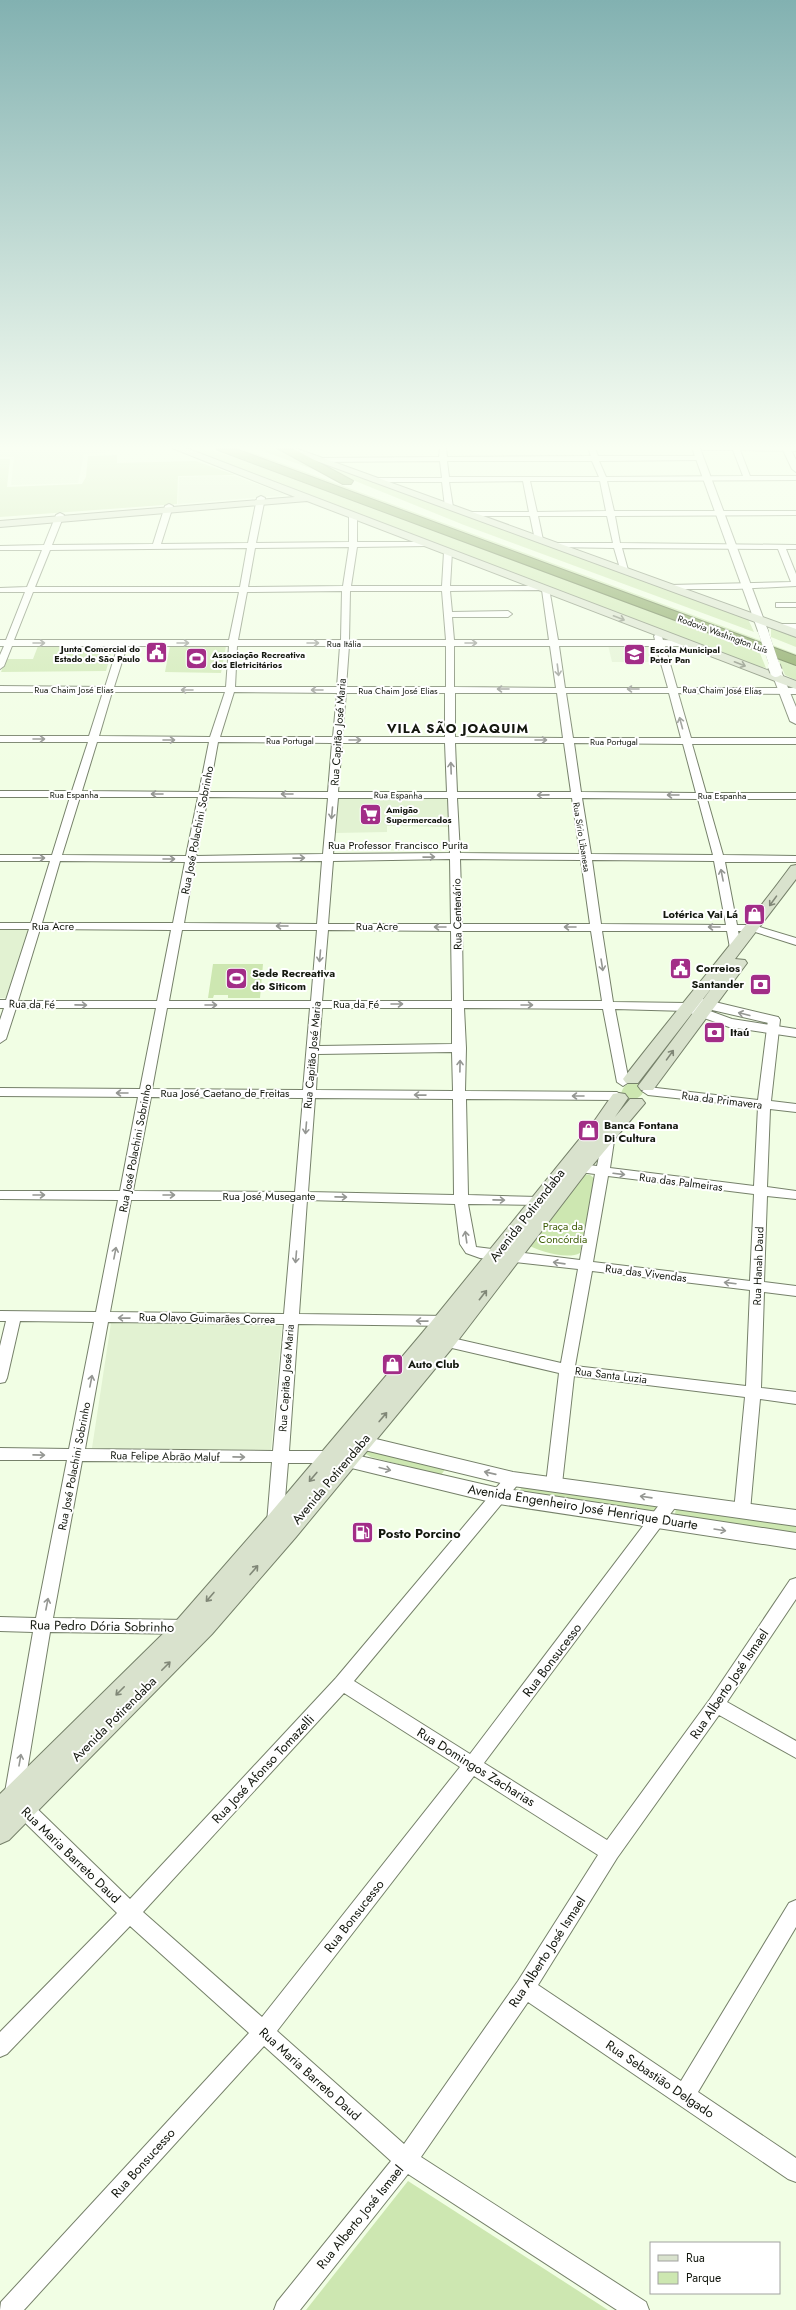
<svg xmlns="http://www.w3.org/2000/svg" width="796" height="2310" font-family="Jost,sans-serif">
	<rect width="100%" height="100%" fill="#f1fee4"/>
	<g fill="#e2f2d2">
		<polygon points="0,448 110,448 106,453 84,454 78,483 11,485 14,457 0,457"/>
		<polygon points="235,476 287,495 178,504 179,477"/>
		<polygon points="608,645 654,645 656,646 660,662 612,662"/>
		<polygon points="442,798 447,800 448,827 387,826 387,832 335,833 337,799"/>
		<polygon points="0,929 31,929 6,998 0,998"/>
		<polygon points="111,1323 282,1326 271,1450 92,1448"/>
	</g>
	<g fill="#cde7b1">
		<polygon points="200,448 212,450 274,471 759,651 766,668 749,664 200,455 197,451"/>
		<polygon points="229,448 240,448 289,466 725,627 796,654 796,659"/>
		<polygon points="254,448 278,448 321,472"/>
		<polygon points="117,455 117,463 196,461 235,475 178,476 177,504 0,517 0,459 10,459 7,487 82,484 86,477 88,456"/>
		<polygon points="315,461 748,619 754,632 464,525 338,474"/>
		<polygon points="771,629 775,629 796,636 796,647 771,637"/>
		<polygon points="38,646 113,646 106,671 1,672 6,659 33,659"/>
		<polygon points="170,646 226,646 221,673 165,672"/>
		<polygon points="778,659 796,666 796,680 785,675"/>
		<polygon points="213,964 263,964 260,998 228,998 228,995 214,995 213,998 208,998"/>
		<path d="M637,1082L641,1084L644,1090C641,1099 633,1101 624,1098L621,1094C623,1085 628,1083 637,1082Z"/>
		<path d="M583,1174L590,1175L595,1179L580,1253C567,1260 538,1251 526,1244Z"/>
		<polygon points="367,1450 446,1468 441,1475 433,1473 371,1457 366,1454"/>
		<polygon points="523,1485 657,1505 658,1509 653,1513 519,1492"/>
		<polygon points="676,1508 796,1522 796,1533 680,1518 675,1514"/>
		<polygon points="408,2181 608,2310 306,2310"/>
	</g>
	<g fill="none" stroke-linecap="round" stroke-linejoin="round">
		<defs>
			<g id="minor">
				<path d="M440,448H446L447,457L591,456L588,448H595L598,456H699L703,458L699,460L599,461L606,477L743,476L733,450H703L700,448H796V451L740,450L750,476H796V480L607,481L614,511H796V515L615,516L620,543L796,545V549H786L796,574V586L736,589H667L666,587L670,585L791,582L778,549L622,548L628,570L621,572L614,548L555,547L551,545L555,543H613L607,516H538L543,540L539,542L535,540L530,516H468L464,514L468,512H529L523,481L449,482L453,507L449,509L445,507L442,482H374L370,480L374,478H442L440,461L320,462L316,460L320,458L439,457ZM447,461H592L599,477H449ZM530,481H600L606,511L537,512Z"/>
				<path d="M261,496L265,498L256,543L349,542V516L353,514L357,516V542H428L432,544L428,546L357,547L351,586H442L444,552L448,550L452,552L450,586H542L549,588L558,640H655L654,636L658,633L661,634L663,640L690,641L691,643L687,646H665L677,688H796V694L678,693L691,738H796V744H692L706,793H796V799H707L723,855L796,856V862H725L737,925H753L796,938V945L752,931H738L742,948L736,951L730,948L727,931H602L613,1002L687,1003L693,1007L687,1011L615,1009L629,1082L623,1086L617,1082L603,1009L464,1008L466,1048L465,1091L617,1092L623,1096L617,1100L466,1099L468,1195L538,1197L545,1201L538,1205L468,1204L476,1247L580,1260L595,1174L572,1171L565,1167L572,1163L597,1166L604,1131L609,1130L615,1134L610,1168L754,1186L758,1107L648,1095L642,1091L648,1087L758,1100L768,1020L770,1017H778L780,1020L771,1101L796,1104V1112L770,1109L767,1187L796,1191V1199L767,1196L764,1282L796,1286V1296L764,1292L761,1388L796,1392V1404L760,1399L750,1511L748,1515L742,1517L736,1515L734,1511L745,1397L574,1376L562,1484L560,1488L554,1490L548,1488L546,1484L559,1373L439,1345L434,1344L432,1340L434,1336L439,1335L561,1363L578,1269L480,1258L466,1253L460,1244L455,1204L307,1200L299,1314L450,1316L455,1317L457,1321L455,1325L450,1326L298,1324L289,1451H329L335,1453L337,1457L335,1461L329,1463H288L283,1523L281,1527L275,1529L269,1527L267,1523L272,1462L82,1461L53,1618L188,1620L194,1622L197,1627L194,1632L188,1634L50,1632L23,1795L130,1899L336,1678L507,1475L513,1473L519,1475L521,1479L519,1483L354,1681L470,1754L665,1497L671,1495L677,1497L679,1501L677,1505L484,1763L607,1840L710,1699L790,1580L796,1578V1599L727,1702L796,1741V1758L719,1715L617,1858L538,1985L681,2081L789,1903L796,1900V1927L698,2092L796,2158V2182L788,2179L528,2002L421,2157L646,2302L649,2310H617L408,2174L300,2310H274L277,2302L391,2161L264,2046L24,2310H0L1,2302L249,2033L130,1926L7,2054L0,2057V2032L117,1913L6,1804L4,1798L33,1632L0,1631V1617L36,1618L67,1460H0V1448L69,1449L94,1322L20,1321L7,1378L5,1382L0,1383V1346L6,1321H0V1311L96,1312L118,1200L0,1199V1191H120L138,1097L0,1096V1088L140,1089L156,1008H16L6,1039L0,1043V1020L4,1008H0V1000H6L29,929H0V923H31L50,861H0V855H52L70,797H0V791H72L88,742H0V736H89L103,692H0V686L105,687L118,646H12L4,666L0,669V655L4,646H0V640H6L25,592H0V588L27,587L42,550H0V546L44,545L56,515L60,513L64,515L52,545L153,544L165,506L169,504L173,506L161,544L248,543L257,498ZM349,547L343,586L248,587L255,548ZM247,548L240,587H35L50,550ZM542,590L549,640H454L452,617H508L512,614L508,611L452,612L450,591ZM342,591L341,640H238L247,592ZM350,591H442L446,640H349ZM33,592H239L229,640H14ZM127,646H229L226,687H114ZM237,646H340L337,687H235ZM349,646H446V687H346ZM454,646H550L556,688L454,687ZM559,646H656L668,688H565ZM112,692H225L210,737L99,736ZM234,692L337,693L333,737H220ZM346,693H445V737H342ZM455,693H557L563,738L455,737ZM566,693H669L681,738H573ZM97,742H209L199,792L82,791ZM218,742L332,743L328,792H209ZM342,743H445L447,792H338ZM455,743H564L571,792H457ZM574,743L683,744L696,793L581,792ZM80,797H198L186,856L62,855ZM208,797L328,798L323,854L196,856ZM338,798H448L450,853L333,854ZM457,798H572L580,854L460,853ZM582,798L698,799L713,855L591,854ZM450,859L451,924H328L333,861ZM460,859L581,860L590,924H462ZM592,860L714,861L726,925L601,924ZM60,861L185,862L173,923H42ZM322,861L317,924L184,923L195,862ZM40,929L171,930L157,1001H18ZM182,930H317L311,1001H169ZM328,930L451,931L452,1001H322ZM462,931H591L602,1001H463ZM167,1008H310L303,1090L152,1089ZM322,1008H452V1044L319,1046ZM452,1052L453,1091L316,1090L318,1054ZM151,1097L303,1098L295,1192L133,1191ZM315,1098L453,1099L454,1195L308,1192ZM608,1176L754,1194L750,1281L593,1262ZM131,1200H294L284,1314L110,1312ZM592,1271L750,1290L746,1386L575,1366ZM108,1322L284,1324L273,1451L85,1449ZM344,1693L460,1767L262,2017L143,1912ZM474,1776L598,1855L518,1981L404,2144L277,2031Z"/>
				<rect x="776" y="603" width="20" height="4"/>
				<polygon points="780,624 796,624 796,630 777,629 777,625"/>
			</g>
			<g id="tertiary">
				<polygon points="692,448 700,448 768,631 767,633 763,634 758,631"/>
				<polygon points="782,448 790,448 796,460 796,472 792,469"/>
				<polygon points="776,668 781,671 796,707 796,724 790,721 771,671"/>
				<polygon points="698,998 778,1017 780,1020 773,1024 699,1007 732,1019 796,1029 796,1037 729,1027 682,1010 680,1007 687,1003 692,1004 691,1002 693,999"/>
				<polygon points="351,1433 513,1472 796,1510 796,1526 513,1486 344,1445 341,1440 344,1435"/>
				<polygon points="338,1451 499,1488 796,1533 796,1549 499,1504 331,1463 328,1458 331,1453"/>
			</g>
			<g id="secondary">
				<polygon points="172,448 186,448 796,681 796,689 307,501 0,527 0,521 295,497"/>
				<polygon points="281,448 295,448 796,629 796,637"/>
				<path d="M796,865V879L735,959L745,960L747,963L653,1090H641L638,1086L720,977L638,1083H626L623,1079L626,1075C680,1005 738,938 791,866Z"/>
				<polygon points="619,1093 625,1094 628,1098 615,1117 630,1099 642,1099 645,1103 586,1173 453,1347 296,1537 212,1634 9,1840 0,1844 0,1794 177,1620 267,1517 423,1332 595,1120 613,1094"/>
			</g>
			<g id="motorway">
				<polygon points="216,448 233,448 796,656 796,665 218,450"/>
				<polygon points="277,448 292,448 353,481 351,484 343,484"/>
			</g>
		</defs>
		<use href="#minor" stroke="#76816a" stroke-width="2"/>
		<use href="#tertiary" stroke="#76816a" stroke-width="2"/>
		<use href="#secondary" stroke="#76816a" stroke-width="2"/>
		<use href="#motorway" stroke="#596f3d" stroke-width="2"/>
		<use href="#minor" fill="#fff" fill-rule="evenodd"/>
		<use href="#tertiary" fill="#fff" fill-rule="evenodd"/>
		<use href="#secondary" fill="#d9e2cd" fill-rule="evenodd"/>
		<use href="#motorway" fill="#7f9f57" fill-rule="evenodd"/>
		<defs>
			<polyline id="tertiary-bridge-far1" points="763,631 775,667"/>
			<polyline id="tertiary-bridge" points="774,666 776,671"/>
		</defs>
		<use href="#tertiary-bridge-far1" stroke="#76816a" stroke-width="10" stroke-linecap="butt"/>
		<use href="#tertiary-bridge" stroke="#76816a" stroke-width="14" stroke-linecap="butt"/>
		<use href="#tertiary-bridge-far1" stroke="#fff" stroke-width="10"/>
		<use href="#tertiary-bridge" stroke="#fff" stroke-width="12"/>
	</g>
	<defs><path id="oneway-shaft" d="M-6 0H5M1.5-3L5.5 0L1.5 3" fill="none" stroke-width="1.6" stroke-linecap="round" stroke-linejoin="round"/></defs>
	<g stroke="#808777">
		<use href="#oneway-shaft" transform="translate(619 618) rotate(21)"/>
		<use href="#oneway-shaft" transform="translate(740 664) rotate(21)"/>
		<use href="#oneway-shaft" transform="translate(773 901) rotate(126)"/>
		<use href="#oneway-shaft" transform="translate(670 1055) rotate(-54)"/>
		<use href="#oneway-shaft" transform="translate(483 1295) rotate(-52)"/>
		<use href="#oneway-shaft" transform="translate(383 1417) rotate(-50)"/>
		<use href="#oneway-shaft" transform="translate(313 1477) rotate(130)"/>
		<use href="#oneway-shaft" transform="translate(254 1570) rotate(-49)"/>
		<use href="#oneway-shaft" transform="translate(210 1597) rotate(131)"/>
		<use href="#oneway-shaft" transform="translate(166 1666) rotate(-45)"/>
		<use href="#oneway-shaft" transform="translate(120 1691) rotate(135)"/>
	</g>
	<g stroke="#959793">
		<use href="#oneway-shaft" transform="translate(39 643)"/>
		<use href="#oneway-shaft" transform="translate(183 643)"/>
		<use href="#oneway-shaft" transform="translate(313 643)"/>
		<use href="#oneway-shaft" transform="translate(471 643)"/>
		<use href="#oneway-shaft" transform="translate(558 670) rotate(83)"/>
		<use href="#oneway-shaft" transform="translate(503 689) rotate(180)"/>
		<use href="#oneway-shaft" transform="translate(633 689) rotate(180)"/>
		<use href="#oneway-shaft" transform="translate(187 690) rotate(-180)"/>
		<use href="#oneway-shaft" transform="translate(317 690) rotate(180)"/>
		<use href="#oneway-shaft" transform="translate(681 723) rotate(-105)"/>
		<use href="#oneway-shaft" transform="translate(39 739)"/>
		<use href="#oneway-shaft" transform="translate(169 740)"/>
		<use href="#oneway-shaft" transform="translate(355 740)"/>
		<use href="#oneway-shaft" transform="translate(541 740)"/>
		<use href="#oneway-shaft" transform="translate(451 768) rotate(-92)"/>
		<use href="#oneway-shaft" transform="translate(157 794) rotate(-180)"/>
		<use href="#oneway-shaft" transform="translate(287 794) rotate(-180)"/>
		<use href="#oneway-shaft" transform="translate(543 795) rotate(179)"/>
		<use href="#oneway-shaft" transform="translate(673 795) rotate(-180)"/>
		<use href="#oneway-shaft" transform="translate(332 813) rotate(95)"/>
		<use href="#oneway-shaft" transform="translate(429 857) rotate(-1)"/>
		<use href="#oneway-shaft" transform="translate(39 858)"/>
		<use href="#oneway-shaft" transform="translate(299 858) rotate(-1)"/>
		<use href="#oneway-shaft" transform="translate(169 859)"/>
		<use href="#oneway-shaft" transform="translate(722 875) rotate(-101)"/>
		<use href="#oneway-shaft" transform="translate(282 926) rotate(180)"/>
		<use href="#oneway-shaft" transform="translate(440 927) rotate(-180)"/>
		<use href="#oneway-shaft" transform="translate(570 927) rotate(-180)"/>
		<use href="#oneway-shaft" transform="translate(714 927) rotate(180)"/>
		<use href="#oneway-shaft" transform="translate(320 956) rotate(95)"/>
		<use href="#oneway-shaft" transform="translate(602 965) rotate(81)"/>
		<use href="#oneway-shaft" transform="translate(397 1004)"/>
		<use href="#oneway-shaft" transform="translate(81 1005) rotate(1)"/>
		<use href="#oneway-shaft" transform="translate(211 1005)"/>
		<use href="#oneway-shaft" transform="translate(527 1005)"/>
		<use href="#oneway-shaft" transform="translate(744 1014) rotate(-166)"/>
		<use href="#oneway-shaft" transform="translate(460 1066) rotate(-89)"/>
		<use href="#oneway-shaft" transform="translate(122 1093) rotate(-180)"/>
		<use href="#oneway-shaft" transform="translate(420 1095) rotate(-179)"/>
		<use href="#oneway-shaft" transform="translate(578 1096) rotate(-180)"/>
		<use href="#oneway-shaft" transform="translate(306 1128) rotate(95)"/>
		<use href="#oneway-shaft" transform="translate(619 1174) rotate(7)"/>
		<use href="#oneway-shaft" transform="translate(39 1195)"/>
		<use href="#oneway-shaft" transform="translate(169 1195)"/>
		<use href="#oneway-shaft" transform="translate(341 1197) rotate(1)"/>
		<use href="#oneway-shaft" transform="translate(499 1200) rotate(1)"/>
		<use href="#oneway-shaft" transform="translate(466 1237) rotate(-98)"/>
		<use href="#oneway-shaft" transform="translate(115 1253) rotate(-79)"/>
		<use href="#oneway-shaft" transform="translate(296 1257) rotate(95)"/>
		<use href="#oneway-shaft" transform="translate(559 1263) rotate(-172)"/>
		<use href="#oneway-shaft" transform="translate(730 1283) rotate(-173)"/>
		<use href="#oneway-shaft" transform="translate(124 1318) rotate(-179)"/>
		<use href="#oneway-shaft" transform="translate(422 1321) rotate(-179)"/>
		<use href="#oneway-shaft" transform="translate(91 1381) rotate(-79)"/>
		<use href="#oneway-shaft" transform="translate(39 1455) rotate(1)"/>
		<use href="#oneway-shaft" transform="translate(239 1457) rotate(1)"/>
		<use href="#oneway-shaft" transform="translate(385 1469) rotate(14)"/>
		<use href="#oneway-shaft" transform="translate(490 1473) rotate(-167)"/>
		<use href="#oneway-shaft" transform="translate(646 1497) rotate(-172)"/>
		<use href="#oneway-shaft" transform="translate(720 1530) rotate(9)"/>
		<use href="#oneway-shaft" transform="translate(47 1604) rotate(-79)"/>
		<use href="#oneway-shaft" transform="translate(20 1760) rotate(-80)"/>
	</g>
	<linearGradient id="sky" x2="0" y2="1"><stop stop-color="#82b1b1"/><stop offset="0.58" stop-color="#f9fff3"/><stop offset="1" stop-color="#f9fff3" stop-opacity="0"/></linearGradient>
	<rect width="796" height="772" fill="url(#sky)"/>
	<defs>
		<symbol id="civic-square" viewBox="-11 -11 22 22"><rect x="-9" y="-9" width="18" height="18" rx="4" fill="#a22d87" stroke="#fff"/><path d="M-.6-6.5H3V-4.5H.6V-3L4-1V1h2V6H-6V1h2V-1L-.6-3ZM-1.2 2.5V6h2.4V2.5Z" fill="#fff"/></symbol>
		<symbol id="school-square" viewBox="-11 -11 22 22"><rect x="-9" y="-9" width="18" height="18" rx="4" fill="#a22d87" stroke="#fff"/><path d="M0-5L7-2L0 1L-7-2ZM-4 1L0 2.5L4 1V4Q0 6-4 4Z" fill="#fff"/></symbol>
		<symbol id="stadium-square" viewBox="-11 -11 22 22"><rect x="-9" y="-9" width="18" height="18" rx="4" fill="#a22d87" stroke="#fff"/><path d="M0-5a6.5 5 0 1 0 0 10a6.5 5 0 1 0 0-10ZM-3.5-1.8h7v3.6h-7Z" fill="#fff"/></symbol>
		<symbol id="supermarket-square" viewBox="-11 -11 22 22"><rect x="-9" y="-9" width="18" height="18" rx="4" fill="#a22d87" stroke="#fff"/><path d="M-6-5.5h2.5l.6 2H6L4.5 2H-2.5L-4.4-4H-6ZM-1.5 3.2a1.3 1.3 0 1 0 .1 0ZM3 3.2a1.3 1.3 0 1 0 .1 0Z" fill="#fff"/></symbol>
		<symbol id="shop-square" viewBox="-11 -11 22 22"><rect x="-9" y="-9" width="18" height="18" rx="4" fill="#a22d87" stroke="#fff"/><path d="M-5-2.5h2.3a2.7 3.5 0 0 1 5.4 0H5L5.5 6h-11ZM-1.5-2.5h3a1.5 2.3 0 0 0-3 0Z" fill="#fff"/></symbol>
		<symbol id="bank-square" viewBox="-11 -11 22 22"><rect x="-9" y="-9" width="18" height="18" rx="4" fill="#a22d87" stroke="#fff"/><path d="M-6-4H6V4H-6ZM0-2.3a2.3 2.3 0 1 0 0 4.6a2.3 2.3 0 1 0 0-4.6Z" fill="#fff"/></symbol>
		<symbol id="fuel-square" viewBox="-11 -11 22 22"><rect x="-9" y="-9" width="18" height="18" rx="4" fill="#a22d87" stroke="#fff"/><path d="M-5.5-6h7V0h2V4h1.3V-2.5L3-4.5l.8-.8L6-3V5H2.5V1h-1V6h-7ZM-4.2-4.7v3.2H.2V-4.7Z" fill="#fff"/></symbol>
	</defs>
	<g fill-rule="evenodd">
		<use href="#civic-square" x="144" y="640" width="25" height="25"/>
		<use href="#school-square" x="622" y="642" width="25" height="25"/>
		<use href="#stadium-square" x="184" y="646" width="25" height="25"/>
		<use href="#supermarket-square" x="358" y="802" width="25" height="25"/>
		<use href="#shop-square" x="742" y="902" width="25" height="25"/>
		<use href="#civic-square" x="668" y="956" width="25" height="25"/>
		<use href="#stadium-square" x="224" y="966" width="25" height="25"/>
		<use href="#bank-square" x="748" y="972" width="25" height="25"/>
		<use href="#bank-square" x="702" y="1020" width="25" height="25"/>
		<use href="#shop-square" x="576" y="1118" width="25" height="25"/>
		<use href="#shop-square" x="380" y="1352" width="25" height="25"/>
		<use href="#fuel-square" x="350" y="1520" width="25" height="25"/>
	</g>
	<g text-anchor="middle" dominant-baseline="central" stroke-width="4" stroke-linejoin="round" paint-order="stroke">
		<g font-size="9" fill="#13170e" stroke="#fff">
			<text transform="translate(723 634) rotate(20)">Rodovia Washington Luís</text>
			<text x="344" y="643">Rua Itália</text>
			<text x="74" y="689">Rua Chaim José Elias</text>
			<text x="398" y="690">Rua Chaim José Elias</text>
			<text transform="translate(722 690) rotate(1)">Rua Chaim José Elias</text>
			<text x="290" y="740">Rua Portugal</text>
			<text x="614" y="741">Rua Portugal</text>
			<text x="74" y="794">Rua Espanha</text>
			<text transform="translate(398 795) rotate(1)">Rua Espanha</text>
			<text x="722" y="795">Rua Espanha</text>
			<text transform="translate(582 837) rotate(81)">Rua Sírio Libanesa</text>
		</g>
		<g font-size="9" font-weight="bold" fill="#13170e" stroke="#fff" text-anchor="start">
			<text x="140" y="648" text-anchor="end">Junta Comercial do<tspan x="140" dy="10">Estado de São Paulo</tspan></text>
			<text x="650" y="649">Escola Municipal<tspan x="650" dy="10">Peter Pan</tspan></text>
			<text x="212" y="654">Associação Recreativa<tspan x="212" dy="10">dos Eletricitários</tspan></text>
			<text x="386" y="809">Amigão<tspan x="386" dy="10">Supermercados</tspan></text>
		</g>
		<g font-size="11" fill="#13170e" stroke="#fff">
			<text transform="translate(338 732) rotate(-86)">Rua Capitão José Maria</text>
			<text transform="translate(197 830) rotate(-79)">Rua José Polachini Sobrinho</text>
			<text x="398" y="845">Rua Professor Francisco Purita</text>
			<text transform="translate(457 914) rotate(-91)">Rua Centenário</text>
			<text x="53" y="926">Rua Acre</text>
			<text x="377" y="926">Rua Acre</text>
			<text transform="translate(32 1004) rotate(1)">Rua da Fé</text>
			<text x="356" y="1004">Rua da Fé</text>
			<text transform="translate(312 1055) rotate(-85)">Rua Capitão José Maria</text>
			<text x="225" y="1093">Rua José Caetano de Freitas</text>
			<text transform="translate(722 1100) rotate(7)">Rua da Primavera</text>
			<text transform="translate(135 1148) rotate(-79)">Rua José Polachini Sobrinho</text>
			<text transform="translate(681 1182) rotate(7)">Rua das Palmeiras</text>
			<text x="269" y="1196">Rua José Musegante</text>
			<text transform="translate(758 1266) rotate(-88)">Rua Hanah Daud</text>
			<text transform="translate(646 1273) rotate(7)">Rua das Vivendas</text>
			<text transform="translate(207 1318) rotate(1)">Rua Olavo Guimarães Correa</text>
			<text transform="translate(611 1375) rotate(7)">Rua Santa Luzia</text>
			<text transform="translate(286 1378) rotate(-86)">Rua Capitão José Maria</text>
			<text transform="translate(165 1456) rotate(1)">Rua Felipe Abrão Maluf</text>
			<text transform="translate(74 1466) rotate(-79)">Rua José Polachini Sobrinho</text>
		</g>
		<g font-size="11" font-weight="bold" fill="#13170e" stroke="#fff" text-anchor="start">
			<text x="738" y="914" text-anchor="end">Lotérica Vai Lá</text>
			<text x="696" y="968">Correios</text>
			<text x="252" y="973">Sede Recreativa<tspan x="252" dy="13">do Siticom</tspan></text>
			<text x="744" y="984" text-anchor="end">Santander</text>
			<text x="730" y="1032">Itaú</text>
			<text x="604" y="1125">Banca Fontana<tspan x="604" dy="13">Di Cultura</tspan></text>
			<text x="408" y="1364">Auto Club</text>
		</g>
		<g font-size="11" fill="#41600a" stroke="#fff">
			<text x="563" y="1226">Praça da<tspan x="563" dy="13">Concórdia</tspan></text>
		</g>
		<g font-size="13" font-weight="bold" letter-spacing="1" fill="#13170e" stroke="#fff">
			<text x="458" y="728">VILA SÃO JOAQUIM</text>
		</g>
		<g font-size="13" fill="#13170e" stroke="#fff">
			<text transform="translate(527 1215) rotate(-52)">Avenida Potirendaba</text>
			<text transform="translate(331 1479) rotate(-50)">Avenida Potirendaba</text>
			<text transform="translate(583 1507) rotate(9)">Avenida Engenheiro José Henrique Duarte</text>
			<text transform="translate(102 1626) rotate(1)">Rua Pedro Dória Sobrinho</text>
			<text transform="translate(552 1660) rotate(-53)">Rua Bonsucesso</text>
			<text transform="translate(729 1684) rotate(-56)">Rua Alberto José Ismael</text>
			<text transform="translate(114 1719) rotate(-45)">Avenida Potirendaba</text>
			<text transform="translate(476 1767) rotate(32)">Rua Domingos Zacharias</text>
			<text transform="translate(263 1769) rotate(-47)">Rua José Afonso Tomazelli</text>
			<text transform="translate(71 1855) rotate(44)">Rua Maria Barreto Daud</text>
			<text transform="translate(354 1916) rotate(-52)">Rua Bonsucesso</text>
			<text transform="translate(547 1952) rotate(-57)">Rua Alberto José Ismael</text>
			<text transform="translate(310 2074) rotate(42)">Rua Maria Barreto Daud</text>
			<text transform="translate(660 2079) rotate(34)">Rua Sebastião Delgado</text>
			<text transform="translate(143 2163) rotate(-48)">Rua Bonsucesso</text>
			<text transform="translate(360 2217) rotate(-51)">Rua Alberto José Ismael</text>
		</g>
		<g font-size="13" font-weight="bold" fill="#13170e" stroke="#fff" text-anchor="start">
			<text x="378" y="1533">Posto Porcino</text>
		</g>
	</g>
	<rect x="650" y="2242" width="130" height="52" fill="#ffffff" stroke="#a1a29f"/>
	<rect x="658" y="2255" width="20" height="6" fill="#d9e2cd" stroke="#a1a29f"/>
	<text x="686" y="2262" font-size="12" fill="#13170e">Rua</text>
	<rect x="658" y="2272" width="20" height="12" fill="#cde7b1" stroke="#a1a29f"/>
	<text x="686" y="2282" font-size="12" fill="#13170e">Parque</text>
</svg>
